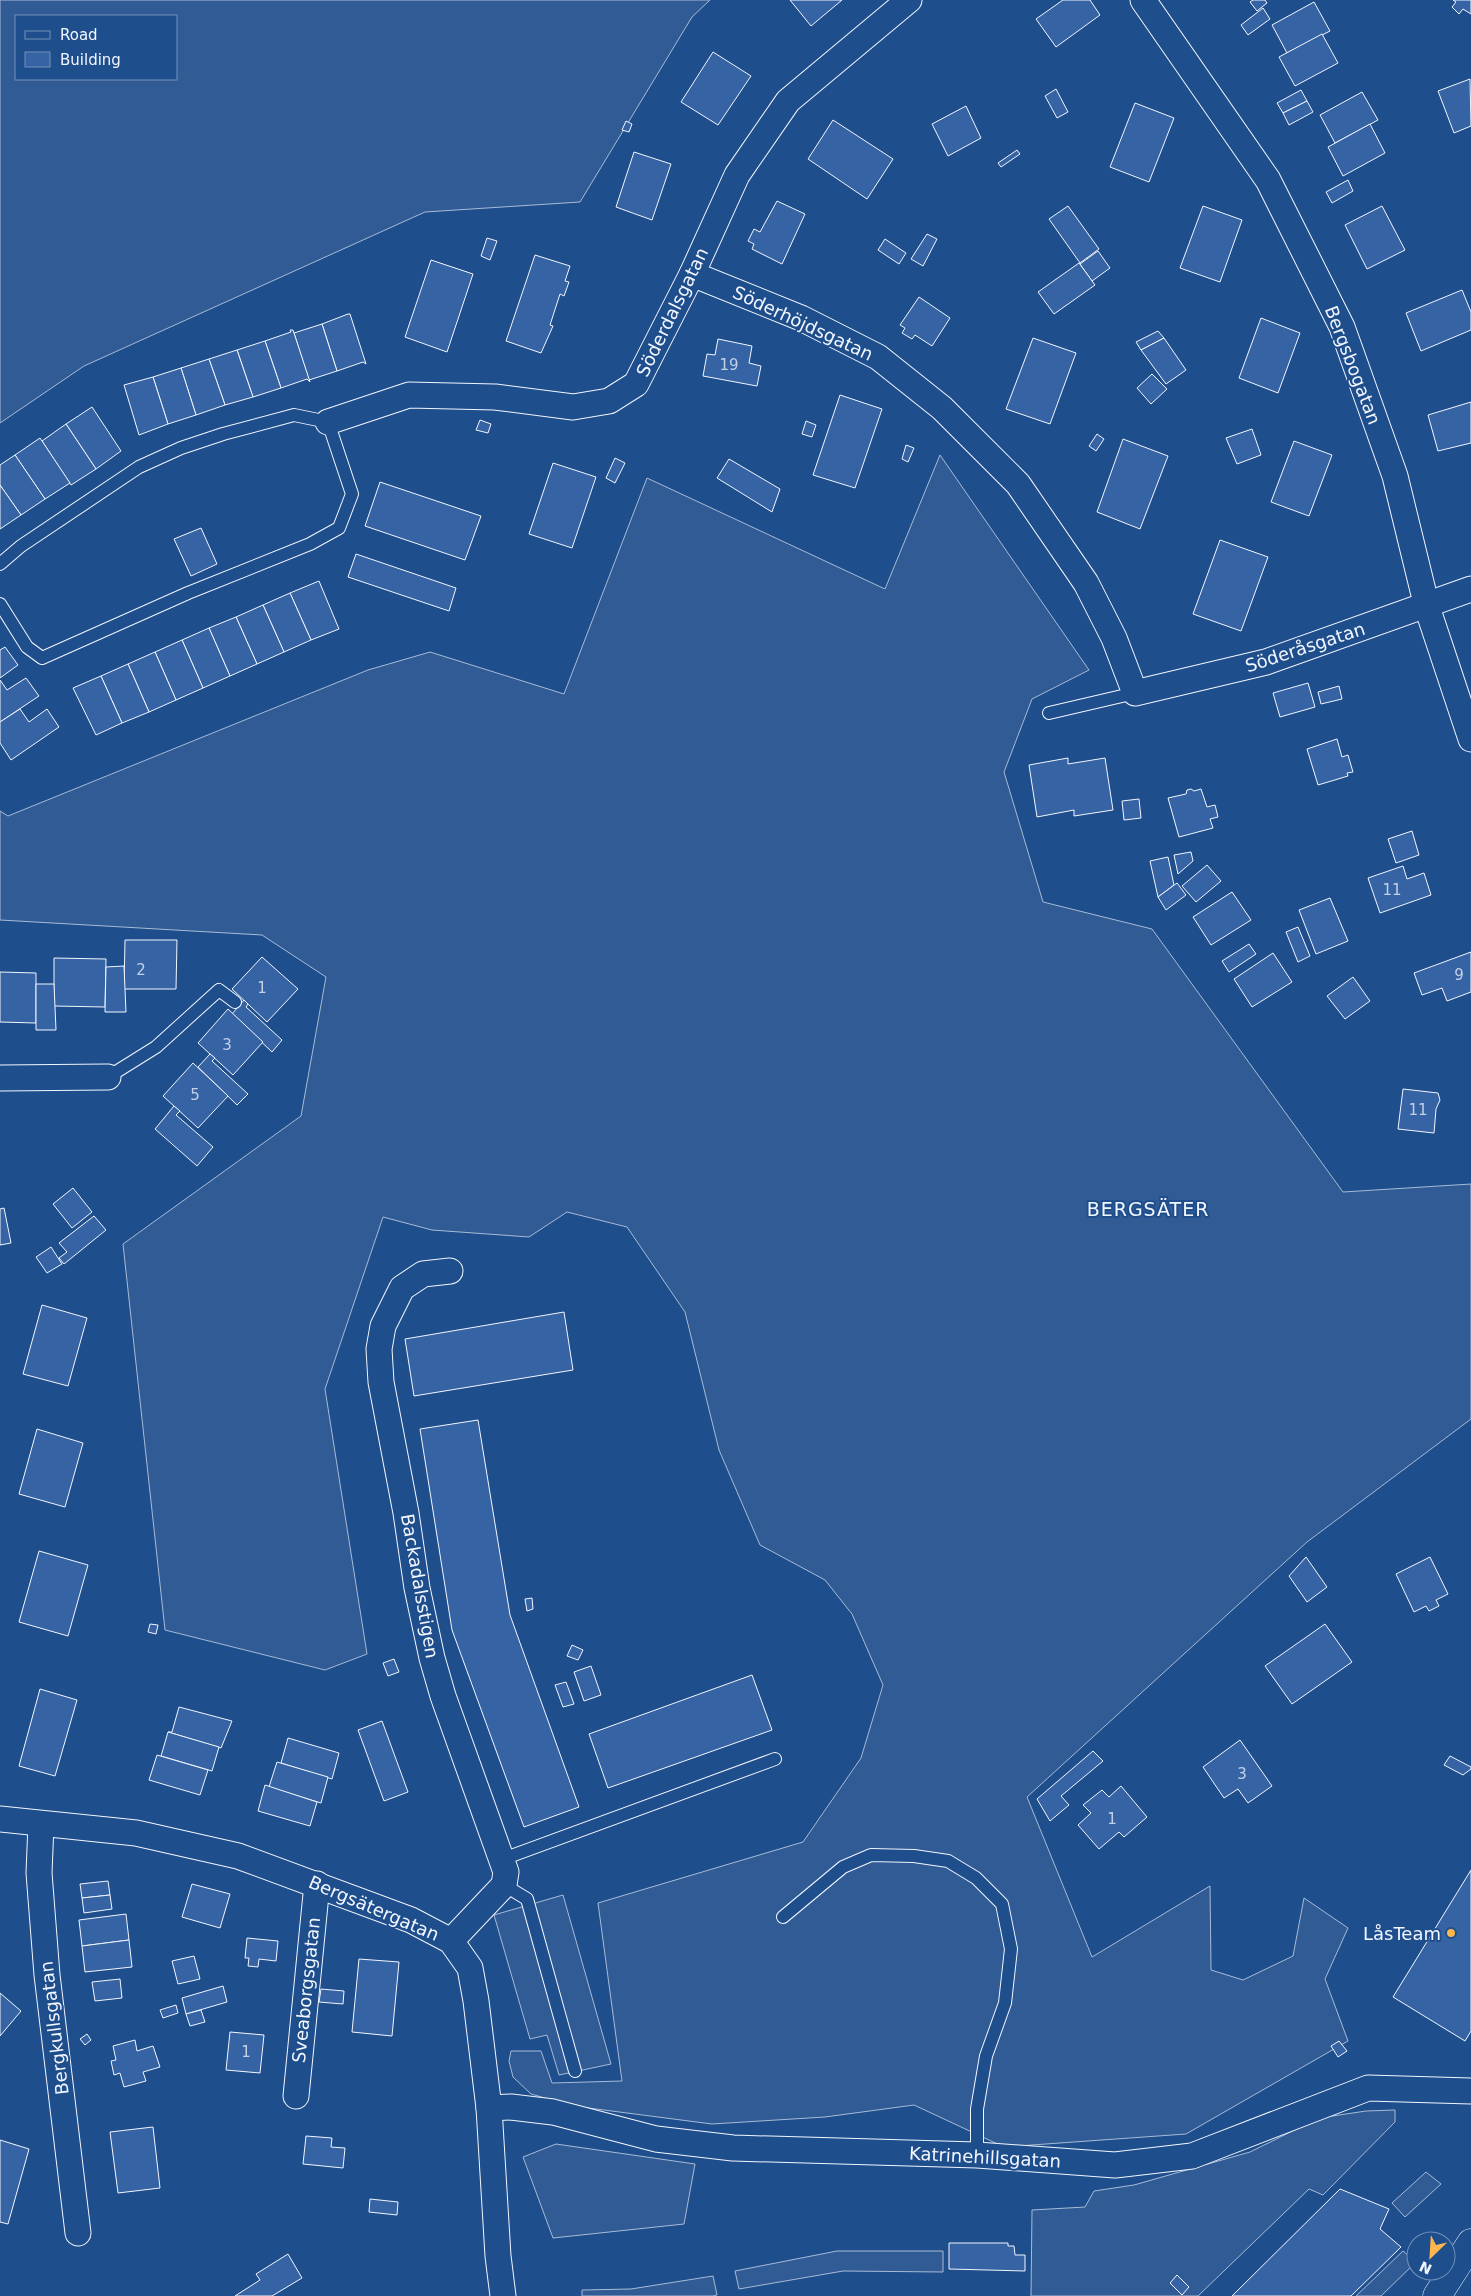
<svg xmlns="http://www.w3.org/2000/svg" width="1471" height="2296" font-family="'DejaVu Sans',sans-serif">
	<rect width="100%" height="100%" fill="#1f4e8c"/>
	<g fill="#305b95" stroke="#a8bbd7" fill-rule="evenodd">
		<path d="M0,0H710L692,17L580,202L425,212L84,366L0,423ZM16,16H176V79H16Z"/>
		<polygon points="940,455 1089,670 1032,699 1004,772 1043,902 1152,929 1343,1192 1471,1184 1471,1419 1307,1542 1027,1797 1092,1957 1210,1886 1211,1970 1243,1980 1293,1956 1304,1898 1348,1928 1325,1979 1348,2041 1186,2134 1004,2147 914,2105 825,2117 712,2124 573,2106 531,2094 513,2077 509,2061 511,2051 541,2051 552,2083 622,2081 598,1903 803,1842 861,1758 883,1685 852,1614 825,1580 760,1545 719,1450 685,1312 627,1227 567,1212 529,1237 432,1230 383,1217 325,1389 367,1654 325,1670 165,1630 123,1244 301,1116 326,977 262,935 0,920 0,811 8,816 368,670 430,652 564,694 647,478 885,589"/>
		<polygon points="563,1895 611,2064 559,2075 547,2035 530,2039 494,1915"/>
		<polygon points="1395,2110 1395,2122 1323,2195 1309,2189 1198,2296 1031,2296 1032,2210 1085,2207 1094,2191 1134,2185 1250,2152 1319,2118 1366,2111"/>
		<polygon points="556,2144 695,2164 684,2224 553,2238 523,2157"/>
		<polygon points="1426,2172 1441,2184 1405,2217 1392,2203"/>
		<polygon points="837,2251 943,2251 943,2272 843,2271 739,2289 735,2271"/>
		<polygon points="1403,2251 1416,2262 1381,2296 1356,2296"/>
		<polygon points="713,2276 717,2295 713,2296 582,2296 582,2290 631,2289"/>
	</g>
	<g fill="#3563a3" stroke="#f2f6ff">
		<polygon points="790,0 842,0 811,26"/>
		<polygon points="1063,0 1090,0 1100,15 1056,47 1036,19"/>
		<polygon points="1253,0 1265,0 1267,3 1257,11 1250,2"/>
		<polygon points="1453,0 1471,0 1471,14 1463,9 1459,14 1452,7 1456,2"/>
		<polygon points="1314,2 1330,31 1287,53 1272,25"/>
		<polygon points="1263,8 1270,19 1248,35 1241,25"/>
		<polygon points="1322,34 1338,63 1295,86 1279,57"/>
		<polygon points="713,52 751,76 718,125 681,102"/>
		<polygon points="1470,79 1471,126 1454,133 1438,91"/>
		<polygon points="1056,89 1068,112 1057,118 1045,96"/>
		<polygon points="1301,90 1307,101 1283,113 1277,103"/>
		<polygon points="1362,92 1378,120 1335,143 1320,115"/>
		<polygon points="1307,101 1313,112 1289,125 1283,113"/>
		<polygon points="1135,103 1174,118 1149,182 1110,167"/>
		<polygon points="966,106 981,138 948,156 932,124"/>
		<polygon points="833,120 893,159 867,199 808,159"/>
		<polygon points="626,121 632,124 629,132 622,130"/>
		<polygon points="1370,124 1385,153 1343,176 1328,147"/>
		<polygon points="1017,150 1020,154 1001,167 998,163"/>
		<polygon points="634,152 671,164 652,220 616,207"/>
		<polygon points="1348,180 1353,191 1332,203 1326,192"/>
		<polygon points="777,201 805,214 782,264 752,249 754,244 748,241 754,229 760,232"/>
		<polygon points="1068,206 1099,249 1080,263 1049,219"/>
		<polygon points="1203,206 1242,220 1220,282 1180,268"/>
		<polygon points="1382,206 1405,250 1367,269 1345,225"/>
		<polygon points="927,234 937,239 923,266 911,259"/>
		<polygon points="487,238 497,241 490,260 481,256"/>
		<polygon points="885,239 906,253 899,264 878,250"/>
		<polygon points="1098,251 1110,268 1092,281 1080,264"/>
		<polygon points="535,255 570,266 565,281 569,282 564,296 560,294 550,325 553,326 541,353 506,341"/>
		<polygon points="431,260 473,274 447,352 405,337"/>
		<polygon points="1079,263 1095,285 1054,314 1038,292"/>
		<polygon points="1462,290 1471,312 1471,330 1421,351 1406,313"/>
		<polygon points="919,297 950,318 932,346 915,335 912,339 902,333 905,328 900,325"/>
		<polygon points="348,314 350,314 366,364 363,362 337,371 322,324"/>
		<polygon points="1261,318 1300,333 1278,393 1239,378"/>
		<polygon points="322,324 337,371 309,380 294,333"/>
		<polygon points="290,330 293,330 310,382 307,379 281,388 265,341 291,332"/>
		<polygon points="1158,331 1164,338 1141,350 1136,342"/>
		<polygon points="1033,338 1076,353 1050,424 1006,409"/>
		<polygon points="1164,338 1186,370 1166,384 1141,350"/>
		<polygon points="718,339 752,346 749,363 761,366 757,386 703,376 707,354 715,355"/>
		<polygon points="265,341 281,388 253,397 237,350"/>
		<polygon points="237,350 253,397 225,405 209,359"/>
		<polygon points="209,359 225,405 196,415 181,368"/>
		<polygon points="181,368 196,415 168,424 153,377"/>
		<polygon points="1152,374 1167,389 1151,404 1137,388"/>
		<polygon points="153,377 168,424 139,435 124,385"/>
		<polygon points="840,395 882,409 855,488 813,475"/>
		<polygon points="1471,402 1471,443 1438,451 1428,415"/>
		<polygon points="92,407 121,451 96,469 66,424"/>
		<polygon points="480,420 491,424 488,433 476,430"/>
		<polygon points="806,421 816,425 812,437 802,434"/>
		<polygon points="66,424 96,469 71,485 42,441"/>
		<polygon points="1252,429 1261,455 1237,464 1226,438"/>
		<polygon points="1097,434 1104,439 1096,451 1089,446"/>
		<polygon points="40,438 70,483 45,499 15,455"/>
		<polygon points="1123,439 1168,456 1140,529 1097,512"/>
		<polygon points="1294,441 1332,455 1309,516 1271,502"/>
		<polygon points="906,445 914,448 908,462 902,459"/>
		<polygon points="15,455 45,499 21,515 0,485 0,465"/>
		<polygon points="615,458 625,463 615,483 606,478"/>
		<polygon points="729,459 780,489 772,512 717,478"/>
		<polygon points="553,463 596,477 572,548 529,534"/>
		<polygon points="380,482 481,516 465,560 365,526"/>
		<polygon points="0,485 21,515 0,529"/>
		<polygon points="201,528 217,564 191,576 174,539"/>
		<polygon points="1220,540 1268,557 1241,631 1193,614"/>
		<polygon points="356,554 456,588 449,611 348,577"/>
		<polygon points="319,581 339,629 311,640 290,593"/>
		<polygon points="290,593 311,640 284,652 263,605"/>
		<polygon points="263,605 284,652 257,664 236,617"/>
		<polygon points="236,617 257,664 230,676 209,628"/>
		<polygon points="209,628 230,676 203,688 182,640"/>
		<polygon points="182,640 203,688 176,700 155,652"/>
		<polygon points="5,647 18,665 0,678 0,650"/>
		<polygon points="155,652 176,700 149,712 128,664"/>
		<polygon points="128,664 149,712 122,723 101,676"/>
		<polygon points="101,676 122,723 96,735 73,688"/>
		<polygon points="26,678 39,696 0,722 0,680 7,690"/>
		<polygon points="1308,683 1315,707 1280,717 1273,693"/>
		<polygon points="1339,686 1342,699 1321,704 1318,692"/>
		<polygon points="20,709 29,722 47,709 59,727 11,760 0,743 0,722"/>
		<polygon points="1337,739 1342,757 1348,755 1353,772 1347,773 1348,776 1318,785 1307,749"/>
		<polygon points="1068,758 1068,764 1105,758 1113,810 1074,816 1074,810 1037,817 1029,765"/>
		<polygon points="1191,789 1194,791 1201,789 1207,807 1215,805 1218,817 1210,819 1213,828 1179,837 1168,798 1186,794 1187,790"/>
		<polygon points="1139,799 1141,818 1124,820 1122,801"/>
		<polygon points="1412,831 1419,855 1396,863 1388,839"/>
		<polygon points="1191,852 1193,861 1178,874 1174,855"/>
		<polygon points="1168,857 1174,885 1158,897 1150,861"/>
		<polygon points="1207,865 1221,881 1196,902 1182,886"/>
		<polygon points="1403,866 1407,879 1424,873 1431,895 1380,913 1368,878"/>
		<polygon points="1177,883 1186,895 1166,910 1158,897"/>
		<polygon points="1232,892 1251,920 1211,945 1193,917"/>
		<polygon points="1330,898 1348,941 1316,954 1299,910"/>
		<polygon points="1298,927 1310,956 1298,962 1286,932"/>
		<polygon points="125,940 177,940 176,989 124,989"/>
		<polygon points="1249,944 1256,954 1229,972 1222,961"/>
		<polygon points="1471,952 1471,992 1447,1001 1442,988 1422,995 1414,973"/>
		<polygon points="1273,953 1292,982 1252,1007 1234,979"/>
		<polygon points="262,957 298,989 267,1022 232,989"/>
		<polygon points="54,958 106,959 105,1007 54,1006"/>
		<polygon points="124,966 126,1012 105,1012 106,967"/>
		<polygon points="0,972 36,973 36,1023 0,1022"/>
		<polygon points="1353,977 1370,1001 1345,1019 1327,996"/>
		<polygon points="36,984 54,984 56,1030 36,1030"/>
		<polygon points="244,1000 248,1004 246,1007 282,1040 272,1052 232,1014"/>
		<polygon points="228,1009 263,1042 233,1075 198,1043"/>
		<polygon points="210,1054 215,1058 212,1061 248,1094 237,1105 198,1067"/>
		<polygon points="193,1063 228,1096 198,1128 163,1096"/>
		<polygon points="1403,1089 1438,1093 1440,1100 1436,1109 1434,1133 1398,1129"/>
		<polygon points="174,1106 180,1111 176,1115 213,1147 197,1166 155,1129"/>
		<polygon points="73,1188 92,1212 72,1228 53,1204"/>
		<polygon points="4,1208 11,1243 0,1245 0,1209"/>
		<polygon points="94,1216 106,1230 64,1264 59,1258 67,1252 59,1243"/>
		<polygon points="51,1247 62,1264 47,1273 36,1257"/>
		<polygon points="42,1305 87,1318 68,1386 23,1374"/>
		<polygon points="564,1312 573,1370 414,1396 405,1339"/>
		<polygon points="478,1420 510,1615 579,1807 524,1827 452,1630 420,1429"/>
		<polygon points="37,1429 83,1443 65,1507 19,1494"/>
		<polygon points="39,1551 88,1565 68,1636 19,1622"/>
		<polygon points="1306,1557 1327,1587 1307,1602 1289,1576"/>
		<polygon points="1430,1557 1448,1594 1436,1600 1439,1606 1429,1611 1426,1606 1414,1612 1396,1574"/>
		<polygon points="532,1598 533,1609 527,1611 525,1599"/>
		<polygon points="150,1624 158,1625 156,1634 148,1632"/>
		<polygon points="1325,1624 1352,1662 1292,1704 1265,1666"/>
		<polygon points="572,1645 583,1650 578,1660 567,1656"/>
		<polygon points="394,1659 399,1672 388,1676 383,1663"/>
		<polygon points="591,1666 601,1695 584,1701 574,1672"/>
		<polygon points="752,1675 772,1730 608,1788 589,1734"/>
		<polygon points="566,1682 574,1704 563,1707 555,1685"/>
		<polygon points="40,1689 77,1700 55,1776 19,1766"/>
		<polygon points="179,1707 232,1721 221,1748 168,1732 172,1732"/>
		<polygon points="382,1721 408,1792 384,1801 358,1730"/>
		<polygon points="168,1732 219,1747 212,1771 161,1756"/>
		<polygon points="288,1738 339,1753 332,1779 281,1763"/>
		<polygon points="1240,1740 1272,1786 1248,1803 1238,1789 1224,1798 1203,1767"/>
		<polygon points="1093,1751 1103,1761 1061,1796 1069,1805 1050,1821 1037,1799"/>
		<polygon points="157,1755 208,1770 200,1795 149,1780"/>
		<polygon points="1450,1756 1471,1767 1471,1769 1463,1775 1444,1765"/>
		<polygon points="277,1762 328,1777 321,1803 269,1787"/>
		<polygon points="265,1785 317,1802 310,1826 258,1811"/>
		<polygon points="1121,1786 1147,1817 1124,1837 1119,1832 1099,1849 1078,1825 1091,1813 1083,1805 1102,1790 1109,1797"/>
		<polygon points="1471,1870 1471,2031 1465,2041 1393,1997"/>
		<polygon points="108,1881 110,1895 82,1898 80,1884"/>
		<polygon points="192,1884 230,1894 220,1928 182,1917"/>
		<polygon points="110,1895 112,1909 84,1913 82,1898"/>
		<polygon points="126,1914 129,1940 82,1946 79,1920"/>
		<polygon points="247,1938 278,1941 276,1961 259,1959 258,1967 248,1966 249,1958 245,1958"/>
		<polygon points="129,1940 132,1967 85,1972 82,1946"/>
		<polygon points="194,1956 200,1979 178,1984 172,1961"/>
		<polygon points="359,1959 399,1962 392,2036 352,2032"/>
		<polygon points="120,1979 122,1998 95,2001 92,1982"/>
		<polygon points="223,1986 227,2002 186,2014 182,1998"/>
		<polygon points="321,1989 344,1991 343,2004 319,2002"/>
		<polygon points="0,1993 21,2011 0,2036"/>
		<polygon points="176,2005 178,2013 163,2018 160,2010"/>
		<polygon points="201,2010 205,2022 190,2026 186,2014"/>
		<polygon points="230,2032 264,2035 260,2073 226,2070"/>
		<polygon points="87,2034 91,2040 85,2045 80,2039"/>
		<polygon points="135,2040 137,2051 153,2046 160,2067 143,2072 146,2081 124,2087 120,2073 114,2075 111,2061 116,2060 113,2046"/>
		<polygon points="1339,2041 1347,2051 1338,2057 1331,2046"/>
		<polygon points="153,2127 160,2188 118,2193 110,2132"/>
		<polygon points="306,2136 332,2138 331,2147 345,2148 343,2168 303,2164"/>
		<polygon points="0,2140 29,2149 8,2224 0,2222"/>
		<polygon points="1340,2189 1389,2209 1380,2229 1401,2247 1351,2296 1232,2296"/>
		<polygon points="370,2199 398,2202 397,2215 369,2212"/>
		<polygon points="949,2243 1008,2243 1008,2246 1014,2246 1015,2255 1025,2255 1025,2271 949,2269"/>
		<polygon points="288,2254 302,2278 272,2296 235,2296 260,2280 256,2274"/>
		<polygon points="1177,2275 1189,2287 1182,2295 1170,2283"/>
	</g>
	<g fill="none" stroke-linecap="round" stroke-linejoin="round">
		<defs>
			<g id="lane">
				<polyline points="0,564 21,546 139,467 181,448 223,434 294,415 328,422 352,494 339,528 310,544 188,593 42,658 27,647 0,604"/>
				<polyline points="1049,713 1135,693"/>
				<polyline points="108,1077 156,1047 219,990 235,1002"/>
				<polyline points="503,1859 775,1759"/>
				<polyline points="504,1885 527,1899 575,2071"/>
				<polyline points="783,1917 843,1867 871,1855 914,1856 948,1861 976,1878 1002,1904 1011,1949 1005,2003 986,2056 977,2109 977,2155"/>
			</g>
			<g id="street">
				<polyline points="1143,0 1268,180 1342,327 1395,476 1427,607 1471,739"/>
				<polyline points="692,274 801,318 878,357 942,408 1018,484 1086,583 1114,638 1135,693 1266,662 1471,589"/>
				<polyline points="328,422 409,395 495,397 573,407 609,401 636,384 692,274 737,175 788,101 909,0"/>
				<polyline points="0,1078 108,1077"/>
				<polyline points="450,1271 423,1274 402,1288 383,1326 379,1349 381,1382 406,1513 417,1588 432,1658 443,1696 506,1872 504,1885 451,1941"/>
				<polyline points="0,1819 136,1833 238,1856 411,1920 451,1941 470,1968 476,2001 489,2108 498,2256 503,2296"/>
				<polyline points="41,1824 39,1873 47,1975 78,2233"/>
				<polyline points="296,2096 317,1884"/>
				<polyline points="489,2108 511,2107 553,2112 656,2139 733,2148 977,2155 1115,2165 1192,2156 1368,2088 1471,2091"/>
			</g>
			<polyline id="secondary" points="1437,2296 1471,2243"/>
		</defs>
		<use href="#lane" stroke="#f2f6ff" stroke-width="14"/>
		<use href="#street" stroke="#f2f6ff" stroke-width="27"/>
		<use href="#secondary" stroke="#f2f6ff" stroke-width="29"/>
		<use href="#lane" stroke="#1f4e8c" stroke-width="12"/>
		<use href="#street" stroke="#1f4e8c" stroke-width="25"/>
		<use href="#secondary" stroke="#1f4e8c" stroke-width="28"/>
	</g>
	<circle fill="#ffb74d" stroke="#1f4e8c" stroke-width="2" cx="1451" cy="1933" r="5"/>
	<g text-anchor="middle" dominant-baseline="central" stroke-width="4" stroke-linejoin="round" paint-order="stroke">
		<g font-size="15" fill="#c3d1e8">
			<text x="729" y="365">19</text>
			<text x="1392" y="890">11</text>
			<text x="141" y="970">2</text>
			<text x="1459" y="975">9</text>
			<text x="262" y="988">1</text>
			<text x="227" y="1045">3</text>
			<text x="195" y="1095">5</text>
			<text x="1418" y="1110">11</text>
			<text x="1242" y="1774">3</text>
			<text x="1112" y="1819">1</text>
			<text x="246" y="2052">1</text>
		</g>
		<g font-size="18" fill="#f2f6ff" stroke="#1f4e8c">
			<text transform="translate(672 312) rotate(-64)">Söderdalsgatan</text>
			<text transform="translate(803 323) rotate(25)">Söderhöjdsgatan</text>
			<text transform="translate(1353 365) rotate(69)">Bergsbogatan</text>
			<text transform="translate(1305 647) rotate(-18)">Söderåsgatan</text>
			<text transform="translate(420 1586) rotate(80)">Backadalsstigen</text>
			<text transform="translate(374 1908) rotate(23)">Bergsätergatan</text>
			<text transform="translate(306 1990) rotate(-84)">Sveaborgsgatan</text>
			<text transform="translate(54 2028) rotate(-97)">Bergkullsgatan</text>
			<text transform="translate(985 2157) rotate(3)">Katrinehillsgatan</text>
		</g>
		<g font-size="18" fill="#f2f6ff" stroke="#1f4e8c" text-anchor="end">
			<text x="1441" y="1933">LåsTeam</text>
		</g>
		<g font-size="19" letter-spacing="1" fill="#f2f6ff" stroke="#1f4e8c">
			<text x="1148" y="1209">BERGSÄTER</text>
		</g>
	</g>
	<rect x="15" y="15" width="162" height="65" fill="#1f4e8c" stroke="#7391ba"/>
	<rect x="25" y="31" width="25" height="8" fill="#1f4e8c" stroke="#7391ba"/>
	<text x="60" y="40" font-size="15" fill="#f2f6ff">Road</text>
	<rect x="25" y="52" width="25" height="15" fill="#3563a3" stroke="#7391ba"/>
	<text x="60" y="65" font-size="15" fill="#f2f6ff">Building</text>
	<g transform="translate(1431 2256) rotate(205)"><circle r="24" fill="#1f4e8c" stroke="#7391ba"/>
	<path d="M0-4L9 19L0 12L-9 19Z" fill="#ffb74d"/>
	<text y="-8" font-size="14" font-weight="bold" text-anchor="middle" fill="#f2f6ff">N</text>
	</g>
</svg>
